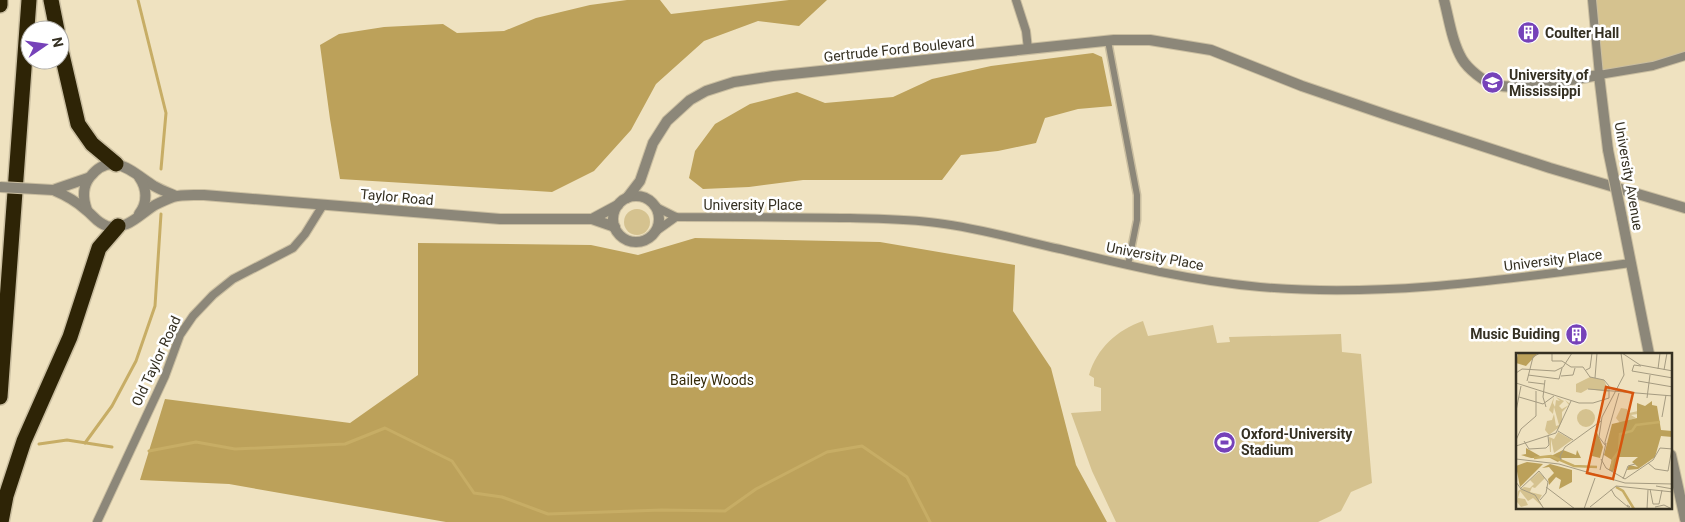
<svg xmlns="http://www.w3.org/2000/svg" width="1685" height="522" font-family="Roboto,sans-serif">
	<rect width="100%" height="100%" fill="#efe2c0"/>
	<g fill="#d5c28f">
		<polygon points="1592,0 1685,0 1685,56 1599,75"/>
		<circle cx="637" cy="222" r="13"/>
		<path d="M1143,321L1148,336L1213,325L1217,343L1230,342L1229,337L1341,334L1342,352L1361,354L1372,483L1351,492L1341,511L1318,522H1116L1092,471L1071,413L1101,411V388L1094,386V378L1089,375C1097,348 1117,330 1143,321Z"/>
	</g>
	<g fill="#bca15a">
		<polygon points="627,0 660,0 671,14 789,0 827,0 799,26 758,21 704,41 656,84 631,130 594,171 552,192 340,179 330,119 320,45 339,34 384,27 443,24 457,33 504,31 536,18 590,5"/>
		<polygon points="1093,53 1102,57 1112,106 1078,109 1045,118 1036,143 998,151 961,155 942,180 803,180 749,187 703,189 689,178 695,151 715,124 750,104 797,92 825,103 893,97 932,79 991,66"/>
		<polygon points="695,238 880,242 1015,265 1013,311 1051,368 1076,465 1107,522 446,522 229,484 140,480 165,399 350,423 418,375 418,243 591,245 638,255"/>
	</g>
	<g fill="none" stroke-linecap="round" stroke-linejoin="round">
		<g stroke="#c7ad65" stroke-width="3">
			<polyline points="138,0 166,113 161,169"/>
			<polyline points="85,443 112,406 136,361 155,306 161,214"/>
			<polyline points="39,444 67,440 112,447"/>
			<polyline points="149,451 196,442 235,449 345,444 385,428 452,461 474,493 502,497 548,514 662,510 725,511 756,489 827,452 862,446 907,477 930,522"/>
		</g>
		<defs>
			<polyline id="pedestrian" points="1108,41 1137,195 1137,220 1128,265"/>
			<g id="minor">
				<polyline points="1016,0 1026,31 1028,49"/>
				<polyline points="1592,0 1599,75 1653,66 1685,56"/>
				<path d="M654,206L676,217C734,217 792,217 850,218C879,219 908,219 937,223C979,228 1019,240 1060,249C1125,265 1193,281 1260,287C1384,298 1508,279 1631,263"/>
				<polyline points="655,232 676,217"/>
				<polyline points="97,522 165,376 180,335 193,316 213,295 233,279 293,248 305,234 323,205"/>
			</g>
			<g id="tertiary">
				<path d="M1444,0C1449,19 1452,42 1462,59C1468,69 1484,82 1495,85C1524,91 1569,80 1599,75L1608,150"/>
				<path d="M53,190C65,195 76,201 86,210C94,216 97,223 107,226C127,231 140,214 155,205C161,202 167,199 173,197C182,194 194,195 204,195L500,219H592L615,227"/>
				<polyline points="53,190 88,178"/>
				<circle cx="636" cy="219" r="23"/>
				<polyline points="627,198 640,181 653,143 667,121 690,100 706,91 734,82 773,76 1114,40 1150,40 1211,50 1302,86 1390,116 1550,168 1685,208"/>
				<path d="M87,210C83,199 82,187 90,177C112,149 133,173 154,186C161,190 169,193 176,196"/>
				<path d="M139,214C148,203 147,188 139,177"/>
				<polyline points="1622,218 1649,354"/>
				<polyline points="592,219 618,205"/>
				<polyline points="1671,455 1685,519"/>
			</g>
			<g id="motorway">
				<polyline points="51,0 57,30"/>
				<polyline points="0,5 0,0"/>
				<polyline points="60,46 78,124 92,144 116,164"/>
				<polyline points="0,397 29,0"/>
				<polyline points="1,522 6,496 24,441 70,337 99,248 118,226"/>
			</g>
		</defs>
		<use href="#pedestrian" stroke="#cabea0" stroke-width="9"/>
		<use href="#minor" stroke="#cabea0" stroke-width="10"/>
		<use href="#tertiary" stroke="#cabea0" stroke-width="12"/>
		<use href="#motorway" stroke="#cabea0" stroke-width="18"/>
		<use href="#pedestrian" stroke="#8c8779" stroke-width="6"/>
		<use href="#minor" stroke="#8c8779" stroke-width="8"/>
		<use href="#tertiary" stroke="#8c8779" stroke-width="10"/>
		<use href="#motorway" stroke="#2e2406" stroke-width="15"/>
		<defs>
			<g id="tertiary-bridge">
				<polyline points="1608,150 1622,218"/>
				<polyline points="0,187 53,190"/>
			</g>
		</defs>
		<use href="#tertiary-bridge" stroke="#cabea0" stroke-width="12" stroke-linecap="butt"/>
		<use href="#tertiary-bridge" stroke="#8c8779" stroke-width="10"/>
	</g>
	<defs>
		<symbol id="building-disc" viewBox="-11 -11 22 22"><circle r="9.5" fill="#7642b9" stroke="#fff"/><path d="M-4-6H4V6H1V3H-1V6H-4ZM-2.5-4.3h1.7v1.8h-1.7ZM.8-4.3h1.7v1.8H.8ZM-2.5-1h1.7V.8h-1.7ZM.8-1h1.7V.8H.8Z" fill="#fff"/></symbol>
		<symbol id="university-disc" viewBox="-11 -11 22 22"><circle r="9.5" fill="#7642b9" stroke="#fff"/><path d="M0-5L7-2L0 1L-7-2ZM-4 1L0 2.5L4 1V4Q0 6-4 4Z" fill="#fff"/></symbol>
		<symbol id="stadium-disc" viewBox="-11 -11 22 22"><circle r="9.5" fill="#7642b9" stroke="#fff"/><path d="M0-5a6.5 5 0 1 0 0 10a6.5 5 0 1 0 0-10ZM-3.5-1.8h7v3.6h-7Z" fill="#fff"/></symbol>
	</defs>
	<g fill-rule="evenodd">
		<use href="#building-disc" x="1516" y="20" width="25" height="25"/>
		<use href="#university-disc" x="1480" y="70" width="25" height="25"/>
		<use href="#building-disc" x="1564" y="322" width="25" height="25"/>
		<use href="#stadium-disc" x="1212" y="430" width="25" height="25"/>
	</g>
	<g text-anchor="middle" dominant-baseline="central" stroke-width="5" stroke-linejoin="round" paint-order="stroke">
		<g font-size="14" font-weight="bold" fill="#353022" stroke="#fff" text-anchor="start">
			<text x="1545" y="33">Coulter Hall</text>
			<text x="1509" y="75">University of<tspan x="1509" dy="16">Mississippi</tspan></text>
			<text x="1560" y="334" text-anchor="end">Music Buiding</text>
			<text x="1241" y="434">Oxford-University<tspan x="1241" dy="16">Stadium</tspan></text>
		</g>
		<g font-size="14" fill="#353022" stroke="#fff">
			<text transform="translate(899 49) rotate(-6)">Gertrude Ford Boulevard</text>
			<text transform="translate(1629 176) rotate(80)">University Avenue</text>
			<text transform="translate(397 197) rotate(5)">Taylor Road</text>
			<text x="753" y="205">University Place</text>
			<text transform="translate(1155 256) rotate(11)">University Place</text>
			<text transform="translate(1553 260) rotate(-7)">University Place</text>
			<text transform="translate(156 361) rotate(-65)">Old Taylor Road</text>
		</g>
		<g font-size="14" fill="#352a09" stroke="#fff">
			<text x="712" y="380">Bailey Woods</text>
		</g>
	</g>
	<g transform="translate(1516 353)">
		<rect width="156" height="156" fill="#efe2c0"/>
		<path d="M74,24L88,27L93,39L72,36L65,40L60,39V31ZM38,44L37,50L39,54L40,47L44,48L40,44L48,48L43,53L46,56L53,52L49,47L54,51L46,59V68L43,75L41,78L40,79L36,81L41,78L42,75L33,82L29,77L31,68L36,67L38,61L40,73L43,72L38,54L37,61L33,57ZM105,55L111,56L113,60L122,58V61L115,62L120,65L104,70L100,65ZM61 65a9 9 0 1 1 18 0a9 9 0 1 1-18 0ZM42,79L56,87L38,100L35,86V99H34L33,84L38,86ZM23,119L29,125L19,135L16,134L14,139L26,142L23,147L27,154L17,145L12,148L4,138L2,145L9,146L12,152L5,154L1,149L2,138L8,134L14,135L18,131L14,127Z" fill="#d5c28f"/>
		<path d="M2,0H22L10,13L0,10ZM136,48V52L141,53L145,77L156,78V84L145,83L139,104L122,116L111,117L113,112L122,114L116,109L122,104H103L97,119L93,117L96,107L88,102L96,71L121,65V50L129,53ZM80,77L87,94L84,105L76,103ZM10,95L24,103L33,104L47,97L60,102L61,97L65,105H46L42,109L34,105H15L5,102L10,101ZM11,109L27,111L4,134L0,113ZM34,111L56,117V129L43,136L45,127L40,124L33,132L32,126L38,120L33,114L26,115Z" fill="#bca15a"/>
		<path fill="none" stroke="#c7ad65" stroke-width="2.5" d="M18,105L35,103L58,113L81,114M95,117L97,106L103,98L104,81L116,78L120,72L144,69M100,134L107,138L118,156"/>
		<path fill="none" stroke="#a59b81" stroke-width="1" d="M106,0L124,12L157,18M125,13L118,12L116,18L157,25M142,16L144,0M70,17L74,15L76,0M148,17L151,0M0,20L6,16L39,18L47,14L56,0M12,22L43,26L46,15M45,23L57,22L59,15M79,25L81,0M29,27L27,44L30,54M11,28L17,4L24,0M122,28L157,34M12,29L28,31M0,30L63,50H77L93,45V33L88,27L74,24L67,14H55L46,8H36V0M72,36L157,43M3,44L27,51L38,43M131,45L134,22M0,58L5,33M146,64L150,42M42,78L57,87M0,87L5,76L20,63V38M8,88L13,96L30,95L33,92L32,83M89,89L103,40M89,92L83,84L86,64L108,22L105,0M0,93L40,80L55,48M0,106L43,111L109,130L157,131M85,106L90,115L109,126L137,107L144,95L157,96M45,107L44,103L49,94L85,68M132,110L139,116L152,118L156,95M84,117L90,90H88M107,126L112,113L119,111M0,129L5,136L19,142L28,156M140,133L157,136M30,134L59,156M4,136L23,118L32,129L30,140L24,147M95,136L99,143L112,154H114L111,152M134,136L137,151H143L146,137M74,154L100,133L157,139M139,154L148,152L154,155M68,156L79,125M131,156L132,137"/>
		<path fill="#d6550e" fill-opacity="0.15" stroke="#d6550e" stroke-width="2.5" d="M90,34L117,40L97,126L71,120Z"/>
		<rect width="156" height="156" fill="none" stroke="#353022" stroke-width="2.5"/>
	</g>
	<g transform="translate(45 45) rotate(77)"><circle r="24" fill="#ffffff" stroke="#aeaca7"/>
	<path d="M0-4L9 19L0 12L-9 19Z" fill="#7642b9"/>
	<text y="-8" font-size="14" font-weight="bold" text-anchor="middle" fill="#353022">N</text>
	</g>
</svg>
